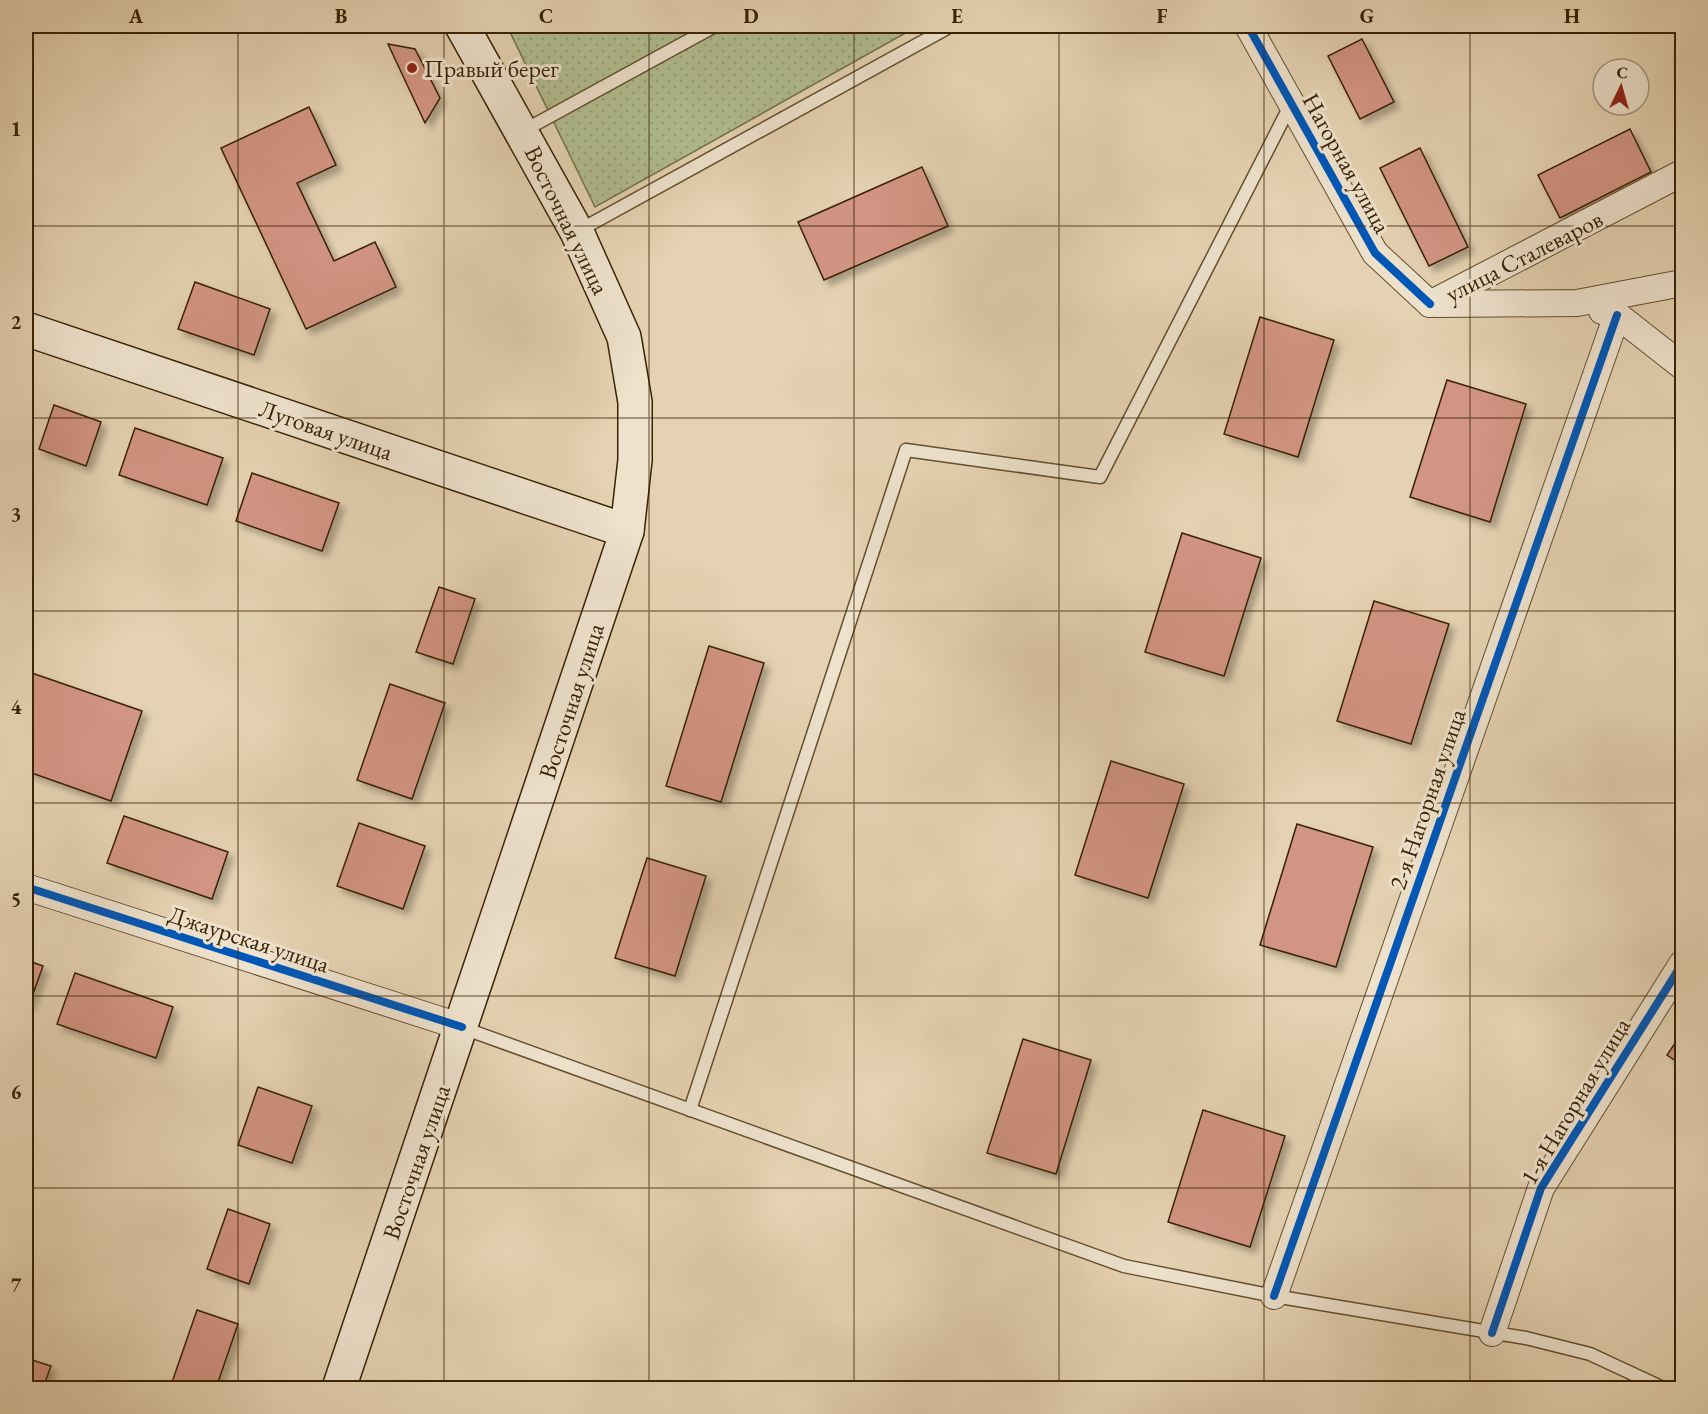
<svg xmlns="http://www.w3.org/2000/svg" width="1708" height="1414" font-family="'EB Garamond',serif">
	<defs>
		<pattern id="park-dots" width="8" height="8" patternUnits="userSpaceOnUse" patternTransform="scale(1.5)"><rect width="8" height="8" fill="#b0bd90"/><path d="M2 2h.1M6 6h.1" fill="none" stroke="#98a27b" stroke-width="1.8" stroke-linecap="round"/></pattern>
		<filter id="shadow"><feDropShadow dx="5.5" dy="5.5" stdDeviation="3" flood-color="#0004"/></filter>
	</defs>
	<rect width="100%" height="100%" fill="#e5d2b2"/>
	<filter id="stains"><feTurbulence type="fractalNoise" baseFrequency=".00333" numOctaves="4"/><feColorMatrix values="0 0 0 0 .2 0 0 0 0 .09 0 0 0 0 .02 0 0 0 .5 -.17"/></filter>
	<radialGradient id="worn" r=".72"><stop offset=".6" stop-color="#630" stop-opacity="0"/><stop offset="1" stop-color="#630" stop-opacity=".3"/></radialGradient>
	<polygon fill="url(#park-dots)" stroke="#74704a" stroke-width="1.5" points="507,26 918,26 595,207"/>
	<g fill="#d29483" stroke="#382303" stroke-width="1.5" filter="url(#shadow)">
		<polygon points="1362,39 1394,102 1360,119 1328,56"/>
		<polygon points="388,44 415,49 440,98 425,123"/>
		<polygon points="309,107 336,165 297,183 334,261 375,242 396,287 306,329 221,148"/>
		<polygon points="1630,129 1651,172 1560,218 1538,175"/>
		<polygon points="1420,148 1468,247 1429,266 1380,168"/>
		<polygon points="922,167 948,226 824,280 798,222"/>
		<polygon points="195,282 270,309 254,355 178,329"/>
		<polygon points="1260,317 1334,340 1298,457 1224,434"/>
		<polygon points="1447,380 1526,404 1490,522 1410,497"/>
		<polygon points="54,405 101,422 86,466 39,449"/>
		<polygon points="135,428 223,458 207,505 119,475"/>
		<polygon points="252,473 339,503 322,551 236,521"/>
		<polygon points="1182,533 1261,558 1224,676 1145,652"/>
		<polygon points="439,587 475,599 453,664 416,652"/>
		<polygon points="1374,601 1449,624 1411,744 1337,721"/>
		<polygon points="709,646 764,663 721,802 666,786"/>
		<polygon points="26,671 142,711 111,801 26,771"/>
		<polygon points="390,684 445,703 412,799 357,780"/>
		<polygon points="1111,761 1184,784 1148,898 1075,875"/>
		<polygon points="124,816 228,852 212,899 107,863"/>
		<polygon points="359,823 425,846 403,909 337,886"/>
		<polygon points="1297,824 1373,847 1336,967 1260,945"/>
		<polygon points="647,858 706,876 675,976 615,958"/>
		<polygon points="26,960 43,966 29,1005 26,1004"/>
		<polygon points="75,973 173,1007 156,1058 57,1024"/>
		<polygon points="1682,1033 1682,1065 1667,1055"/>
		<polygon points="1023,1039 1091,1060 1056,1174 987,1153"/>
		<polygon points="258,1087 312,1106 292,1163 238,1145"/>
		<polygon points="1203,1110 1285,1136 1250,1247 1168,1222"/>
		<polygon points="228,1209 270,1224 249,1284 207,1269"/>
		<polygon points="197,1310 238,1324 216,1388 170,1388"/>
		<polygon points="26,1358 51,1366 43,1388 26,1388"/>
	</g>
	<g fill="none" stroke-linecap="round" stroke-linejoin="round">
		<defs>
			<g id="service">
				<polyline points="523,131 715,26"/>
				<polyline points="578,231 951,26"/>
				<polyline points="463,1028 1124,1266 1274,1296 1526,1338 1590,1354 1663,1388"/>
				<polyline points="690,1110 906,450 1100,477 1291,104"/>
			</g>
			<g id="minor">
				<polyline points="1248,26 1375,253 1430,304"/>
				<polyline points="1430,304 1682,173"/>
				<polyline points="1437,304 1577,303 1682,283"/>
				<polyline points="1602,311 1617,315 1682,366"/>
				<polyline points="26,887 462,1027"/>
				<polyline points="1274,1296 1617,315"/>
				<polyline points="1492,1333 1541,1188 1682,964"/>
			</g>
			<g id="secondary">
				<polyline points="26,329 627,531"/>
				<polyline points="339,1388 627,531 635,460 635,402 624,337 577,232 462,26"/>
			</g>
		</defs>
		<use href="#service" stroke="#634f2f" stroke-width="15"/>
		<use href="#minor" stroke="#634f2f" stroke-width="28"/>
		<use href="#secondary" stroke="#382303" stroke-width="36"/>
		<use href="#service" stroke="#eee2cd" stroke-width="12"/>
		<use href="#minor" stroke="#eee2cd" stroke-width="26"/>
		<use href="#secondary" stroke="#eee2cd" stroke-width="33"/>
		<defs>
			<g id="cycleway">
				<polyline points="1248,26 1375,253 1430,304"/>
				<polyline points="26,887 462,1027"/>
				<polyline points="1274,1296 1617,315"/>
				<polyline points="1492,1333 1541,1188 1682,964"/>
			</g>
		</defs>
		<use href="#cycleway" stroke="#eee2cd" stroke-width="11"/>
		<use href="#cycleway" stroke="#0057b8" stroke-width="8"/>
	</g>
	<path fill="none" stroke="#382303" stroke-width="1.5" stroke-opacity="0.55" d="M238,26V1388M444,26V1388M649,26V1388M854,26V1388M1059,26V1388M1264,26V1388M1470,26V1388M26,226H1682M26,418H1682M26,611H1682M26,803H1682M26,996H1682M26,1188H1682"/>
	<circle fill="#8f2418" stroke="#eee2cd" stroke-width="2" cx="412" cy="68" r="6"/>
	<g text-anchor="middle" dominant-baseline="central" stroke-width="6" stroke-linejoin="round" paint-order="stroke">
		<g font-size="24" fill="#382303" stroke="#eee2cd" text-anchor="start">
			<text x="424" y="68">Правый берег</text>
		</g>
		<g font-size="24" fill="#382303" stroke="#eee2cd">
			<text transform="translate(1347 163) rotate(61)">Нагорная улица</text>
			<text transform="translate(567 220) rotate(64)">Восточная улица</text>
			<text transform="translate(1524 256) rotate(-27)">улица Сталеваров</text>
			<text transform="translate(326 430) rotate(19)">Луговая улица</text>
			<text transform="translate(571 701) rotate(-72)">Восточная улица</text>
			<text transform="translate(1427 799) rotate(-71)">2-я Нагорная улица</text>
			<text transform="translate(249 939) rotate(18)">Джаурская улица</text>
			<text transform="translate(1575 1101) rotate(-59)">1-я Нагорная улица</text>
			<text transform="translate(416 1162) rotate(-71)">Восточная улица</text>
		</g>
	</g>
	<rect width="1708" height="1414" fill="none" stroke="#e5d2b2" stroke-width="66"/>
	<g transform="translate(1621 87) rotate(5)"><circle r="28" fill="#eee2cd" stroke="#a5967c" stroke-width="1.5"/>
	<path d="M0-4.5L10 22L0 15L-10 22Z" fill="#8f2418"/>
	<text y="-9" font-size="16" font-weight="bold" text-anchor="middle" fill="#382303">С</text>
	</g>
	<rect x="33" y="33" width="1642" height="1348" fill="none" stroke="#382303" stroke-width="2"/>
	<g font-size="20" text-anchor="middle" font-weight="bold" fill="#382303">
		<text x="136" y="23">A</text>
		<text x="341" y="23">B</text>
		<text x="546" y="23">C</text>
		<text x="751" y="23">D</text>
		<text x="957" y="23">E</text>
		<text x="1162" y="23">F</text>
		<text x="1367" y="23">G</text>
		<text x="1572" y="23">H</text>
		<text x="16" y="136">1</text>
		<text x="16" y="329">2</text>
		<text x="16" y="521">3</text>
		<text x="16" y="714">4</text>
		<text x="16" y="906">5</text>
		<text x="16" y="1099">6</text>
		<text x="16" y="1292">7</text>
	</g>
	<rect width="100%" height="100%" filter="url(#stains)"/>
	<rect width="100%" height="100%" fill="url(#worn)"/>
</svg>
